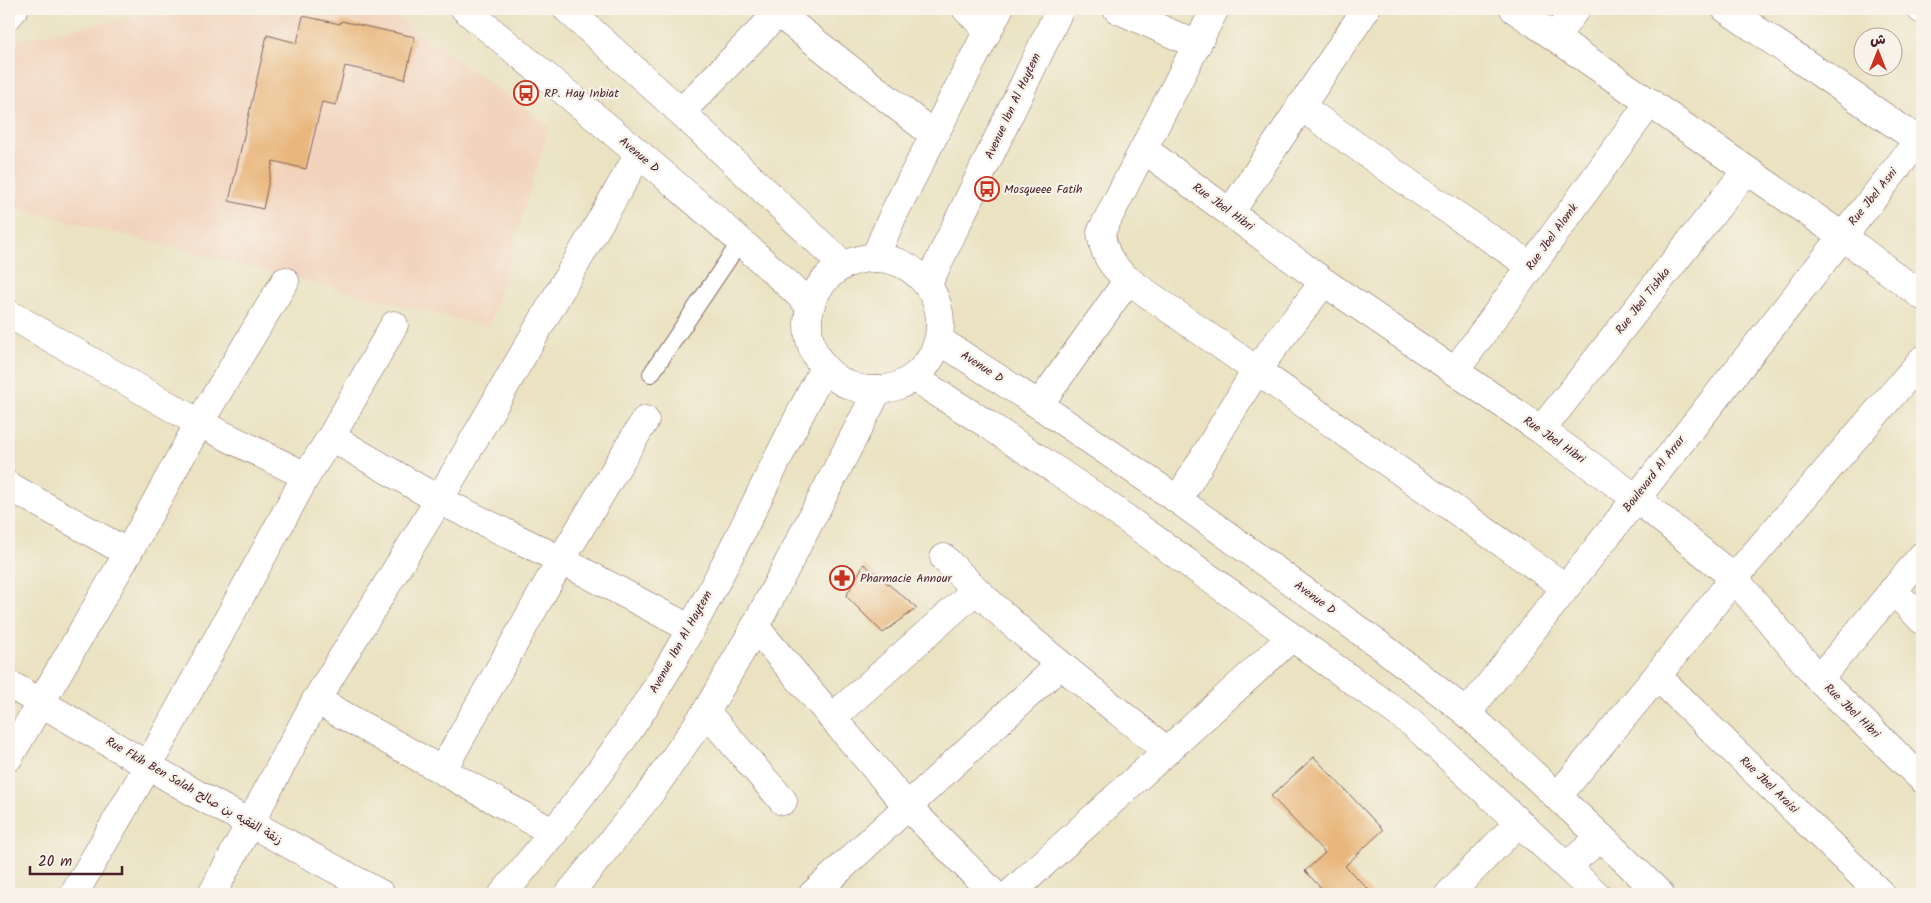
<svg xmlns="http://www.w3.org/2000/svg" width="1931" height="903" font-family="Kalam,'Playpen Sans Arabic',sans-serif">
	<rect width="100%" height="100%" fill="#f7f3e8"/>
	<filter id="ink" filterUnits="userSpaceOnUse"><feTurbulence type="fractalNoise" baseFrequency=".02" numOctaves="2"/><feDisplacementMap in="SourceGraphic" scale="10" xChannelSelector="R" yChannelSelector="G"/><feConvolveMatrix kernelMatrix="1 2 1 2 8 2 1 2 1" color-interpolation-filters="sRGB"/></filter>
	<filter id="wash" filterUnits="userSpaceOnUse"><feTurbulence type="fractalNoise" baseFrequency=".0096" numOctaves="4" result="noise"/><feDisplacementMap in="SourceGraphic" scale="20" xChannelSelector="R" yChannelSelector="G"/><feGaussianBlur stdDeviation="1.12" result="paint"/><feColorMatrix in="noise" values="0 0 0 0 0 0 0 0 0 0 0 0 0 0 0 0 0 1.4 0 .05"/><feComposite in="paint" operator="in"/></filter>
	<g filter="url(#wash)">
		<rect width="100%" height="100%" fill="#eae2c1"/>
		<polygon fill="#f2d4be" points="178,9 385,9 549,126 489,327 9,206 9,54 18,39"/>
		<g id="blocks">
			<g fill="#e9b77d">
				<polygon points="303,16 340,24 341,21 415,37 405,79 345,66 336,105 322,102 306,169 273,161 263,209 229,201 267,35 297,43"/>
				<polygon points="864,564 917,608 883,633 846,596"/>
				<polygon points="1314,757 1383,830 1345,866 1373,894 1316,894 1322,889 1305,871 1325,853 1271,796"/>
			</g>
		</g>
	</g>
	<g filter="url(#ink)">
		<use href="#blocks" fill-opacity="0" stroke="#826360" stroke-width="1"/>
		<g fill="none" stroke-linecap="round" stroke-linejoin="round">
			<defs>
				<polyline id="service" points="651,374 740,242"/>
				<g id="minor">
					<polyline points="773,9 934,135"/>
					<polyline points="966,9 988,30"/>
					<polyline points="1117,9 1197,45"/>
					<path d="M1215,9L1101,232C1104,255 1111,265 1128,280L1565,587"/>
					<polyline points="1514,9 1842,236 1922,296"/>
					<polyline points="1726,9 1918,140"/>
					<polyline points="1921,9 1922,10"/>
					<polyline points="9,15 14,9"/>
					<polyline points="1555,37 1576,9"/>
					<polyline points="1300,106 1413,186 1531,266"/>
					<polyline points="681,112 782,9"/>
					<polyline points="1145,150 1324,282 1541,430 1636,498 1734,578 1819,679 1922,779"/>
					<polyline points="1230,213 1366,9"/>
					<polyline points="9,314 199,423 306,476"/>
					<polyline points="1455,371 1650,102"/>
					<polyline points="1039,405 1128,280"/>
					<polyline points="1541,430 1746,171"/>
					<polyline points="331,437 439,500 561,560 691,629"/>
					<polyline points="9,486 128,553"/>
					<polyline points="1178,500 1257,369 1324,282"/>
					<path d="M944,558C1012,629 1091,689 1167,751"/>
					<polyline points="1893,590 1922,620"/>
					<polyline points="755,627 908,807 994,894"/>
					<polyline points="1657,676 1881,894"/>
					<polyline points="1819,679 1922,556"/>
					<polyline points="9,684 200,796 381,894"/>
					<polyline points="316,700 554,833"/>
					<polyline points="706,712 783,801"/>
					<polyline points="1467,713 1922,136"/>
					<polyline points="833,717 975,591"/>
					<polyline points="9,757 128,553 199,423 285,281"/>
					<polyline points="443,769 561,560 645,420"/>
					<polyline points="1557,797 1657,676 1734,578 1922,360"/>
					<polyline points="74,894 148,766 306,476 331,437 394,325"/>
					<polyline points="212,894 316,700 439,500 639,154"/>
					<polyline points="813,894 1060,665"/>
					<polyline points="1010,894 1292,637"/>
					<polyline points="1449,894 1519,822"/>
				</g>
				<g id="tertiary">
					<polyline points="875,257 894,213 999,9"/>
					<polyline points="928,284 1060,9"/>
				</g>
				<g id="secondary">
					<path d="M503,894C557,829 610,762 655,690C719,587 767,475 824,368"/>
					<polyline points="569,894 649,795 706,712 755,627 878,390"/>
				</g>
				<g id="primary">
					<path d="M465,9C581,106 700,201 810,305"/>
					<polyline points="567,9 681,112 843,265"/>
					<circle cx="874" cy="324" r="66"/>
					<polyline points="939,340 1039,405 1178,500 1385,649 1467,713 1601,837 1660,894"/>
					<polyline points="914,378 987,424 1096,497 1412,723 1596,894"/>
					<polyline points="1567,866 1601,837"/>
				</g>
			</defs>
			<use href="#service" stroke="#826360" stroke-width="18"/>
			<use href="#minor" stroke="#826360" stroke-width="29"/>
			<use href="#tertiary" stroke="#826360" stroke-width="29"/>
			<use href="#secondary" stroke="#826360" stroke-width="29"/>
			<use href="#primary" stroke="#826360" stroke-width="29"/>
			<use href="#service" stroke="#fff" stroke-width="16"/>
			<use href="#minor" stroke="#fff" stroke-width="28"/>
			<use href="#tertiary" stroke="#fff" stroke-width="28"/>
			<use href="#secondary" stroke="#fff" stroke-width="28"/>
			<use href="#primary" stroke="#fff" stroke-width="28"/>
		</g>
	</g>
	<defs>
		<symbol id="bus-ring" viewBox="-11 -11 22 22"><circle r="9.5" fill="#f7f3e8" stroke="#c8321e" stroke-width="1.5"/><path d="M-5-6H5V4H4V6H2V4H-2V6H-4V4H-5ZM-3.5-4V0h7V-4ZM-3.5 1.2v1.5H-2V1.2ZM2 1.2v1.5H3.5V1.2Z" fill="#c8321e"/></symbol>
		<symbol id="pharmacy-ring" viewBox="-11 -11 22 22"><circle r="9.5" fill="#f7f3e8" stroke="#c8321e" stroke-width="1.5"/><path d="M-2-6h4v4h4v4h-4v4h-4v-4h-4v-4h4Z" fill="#c8321e"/></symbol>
	</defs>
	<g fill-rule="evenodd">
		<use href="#bus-ring" x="512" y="79" width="28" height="28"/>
		<use href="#bus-ring" x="973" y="175" width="28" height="28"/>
		<use href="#pharmacy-ring" x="828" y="564" width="28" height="28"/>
	</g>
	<g text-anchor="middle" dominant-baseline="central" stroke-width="4.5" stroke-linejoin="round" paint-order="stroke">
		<g font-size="12" fill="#4a1f2b" stroke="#f7f3e8" text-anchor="start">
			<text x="544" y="93">RP. Hay Inbiat</text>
			<text x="1004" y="189">Mosqueee Fatih</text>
			<text x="860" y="578">Pharmacie Annour</text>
		</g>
		<g font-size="12" fill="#4a1f2b" stroke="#f7f3e8">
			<text transform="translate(1013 106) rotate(-65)">Avenue Ibn Al Haytem</text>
			<text transform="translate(639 155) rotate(40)">Avenue D</text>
			<text transform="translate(1873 197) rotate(-51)">Rue Jbel Asni</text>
			<text transform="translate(1223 207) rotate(36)">Rue Jbel Hibri</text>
			<text transform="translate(1552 237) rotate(-54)">Rue Jbel Alomk</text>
			<text transform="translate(1643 301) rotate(-52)">Rue Jbel Tishka</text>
			<text transform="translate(982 367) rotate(33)">Avenue D</text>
			<text transform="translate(1554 440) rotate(35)">Rue Jbel Hibri</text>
			<text transform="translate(1654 474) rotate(-52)">Boulevard Al Arrar</text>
			<text transform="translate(1315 598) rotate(36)">Avenue D</text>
			<text transform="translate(681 642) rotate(-61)">Avenue Ibn Al Haytem</text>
			<text transform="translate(1852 711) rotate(44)">Rue Jbel Hibri</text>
			<text transform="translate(1769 785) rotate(44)">Rue Jbel Araisi</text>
			<text transform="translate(194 791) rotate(30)">Rue Fkih Ben Salah زنقة الفقيه بن صالح</text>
		</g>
	</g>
	<rect width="1931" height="903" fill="none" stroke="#f7f3e8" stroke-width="30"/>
	<g transform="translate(1878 52)"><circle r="24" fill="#f7f3e8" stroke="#b29e9c"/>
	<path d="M0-4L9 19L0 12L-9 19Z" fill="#c8321e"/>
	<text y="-8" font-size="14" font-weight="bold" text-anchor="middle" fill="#4a1f2b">ش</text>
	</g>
	<path d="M30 866v8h92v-8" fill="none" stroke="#4a1f2b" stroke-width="2.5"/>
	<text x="38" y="866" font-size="15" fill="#4a1f2b" stroke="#f7f3e8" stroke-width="4" paint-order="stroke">20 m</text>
</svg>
